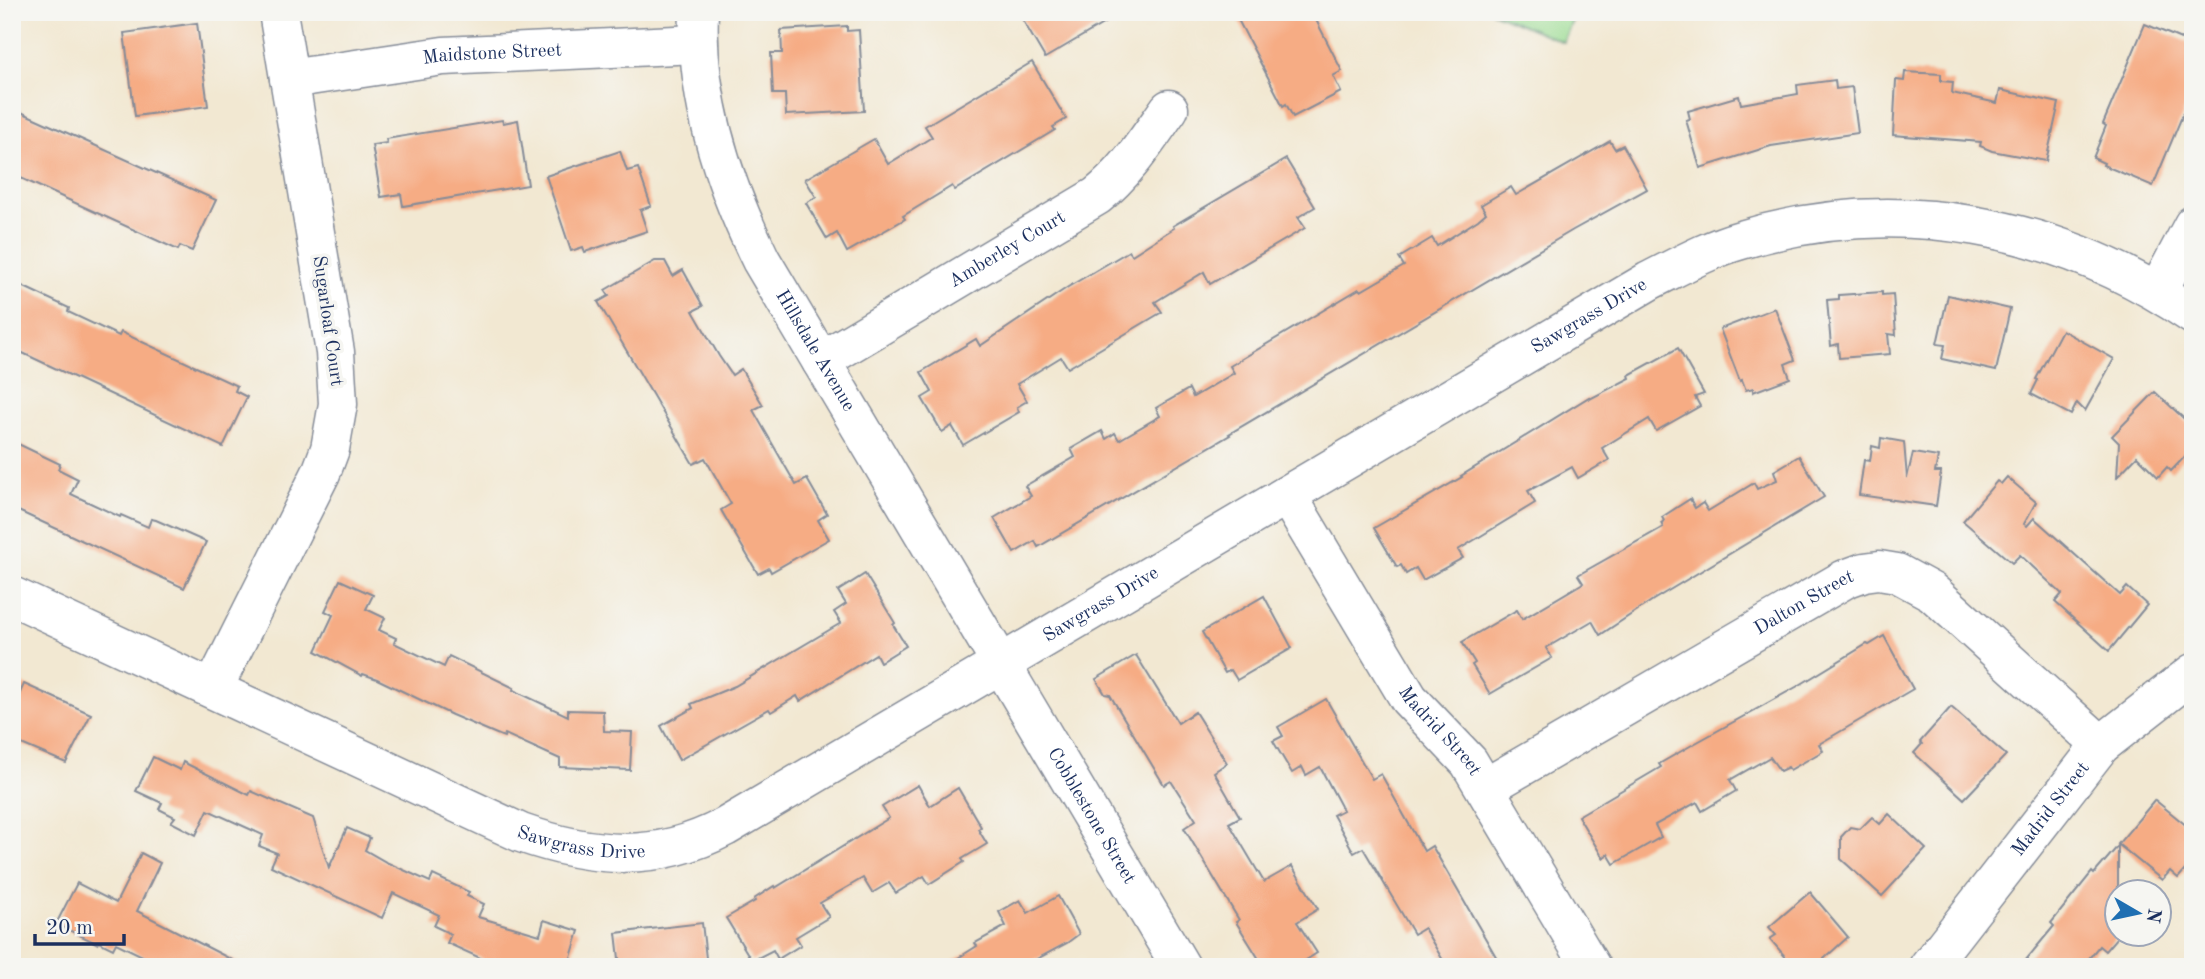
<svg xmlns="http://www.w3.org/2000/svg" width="2205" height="979" font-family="'Old Standard TT',serif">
	<rect width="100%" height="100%" fill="#f6f6f2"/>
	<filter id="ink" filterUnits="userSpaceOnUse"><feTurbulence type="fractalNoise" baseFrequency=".0143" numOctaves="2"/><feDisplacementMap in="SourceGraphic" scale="14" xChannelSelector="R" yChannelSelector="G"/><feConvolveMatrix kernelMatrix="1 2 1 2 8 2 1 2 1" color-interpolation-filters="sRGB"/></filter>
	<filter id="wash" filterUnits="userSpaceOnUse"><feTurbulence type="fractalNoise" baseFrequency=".00686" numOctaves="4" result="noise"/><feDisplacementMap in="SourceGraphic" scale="28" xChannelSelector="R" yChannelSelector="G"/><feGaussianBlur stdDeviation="1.57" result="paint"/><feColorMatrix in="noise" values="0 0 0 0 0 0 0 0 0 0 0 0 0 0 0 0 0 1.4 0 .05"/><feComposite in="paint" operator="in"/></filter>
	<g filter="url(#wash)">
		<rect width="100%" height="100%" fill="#f2e8d2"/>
		<polygon fill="#9bdc92" stroke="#5b8678" stroke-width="2" points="1492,12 1576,12 1563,42"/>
		<g id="blocks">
			<g fill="#f6ac84">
				<polygon points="1018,12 1123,12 1045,58"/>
				<polygon points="1234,12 1312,12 1342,71 1333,76 1341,92 1293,117 1286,104 1283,106"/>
				<polygon points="197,23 208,106 135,116 124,33"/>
				<polygon points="2145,24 2193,44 2193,90 2153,186 2103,165 2104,163 2093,158 2106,126 2103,124"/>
				<polygon points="847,26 847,31 859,30 864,111 786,115 785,94 773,94 771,53 782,53 781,30"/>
				<polygon points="1032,62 1066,119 1053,127 1055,130 955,190 952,186 903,216 905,219 847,252 837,233 827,239 806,203 816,197 805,179 874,139 888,164 932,137 925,126"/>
				<polygon points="1905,72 1941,74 1941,81 1953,82 1952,93 1997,103 2000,90 2059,103 2046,161 1992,151 1980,146 1981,142 1893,135 1896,80 1904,81"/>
				<polygon points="1835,80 1836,89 1852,87 1858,133 1771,146 1700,168 1686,120 1690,119 1688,111 1739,96 1741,104 1798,94 1797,85"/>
				<polygon points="12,108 216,200 192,251 180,246 178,250 12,174"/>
				<polygon points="502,120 503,123 518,120 528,185 403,206 401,194 381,197 372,145 387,143 386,139"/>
				<polygon points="1610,141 1615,149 1623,145 1647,189 1573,230 1229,434 1230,435 1038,547 1035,541 1014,553 994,518 1031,496 1025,486 1075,457 1071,449 1102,431 1106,439 1115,433 1119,440 1160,416 1156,408 1189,389 1193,397 1234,373 1230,366 1359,289 1361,291 1404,266 1399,258 1432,238 1437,246 1478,220 1486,213 1481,205 1511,187 1516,195"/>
				<polygon points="620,151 627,171 638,168 651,206 640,210 647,231 585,252 583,247 571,251 546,176"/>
				<polygon points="1286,159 1315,207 1298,217 1305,228 1210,284 1204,272 1155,302 1162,312 1068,368 1061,357 1017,384 1027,401 1017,407 1019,412 963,445 952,426 942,432 922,398 932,392 921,372 976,339 980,346 1068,287 1129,251 1132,255 1174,228 1173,226"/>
				<polygon points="655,261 665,261 673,276 683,270 703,306 693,311 719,356 732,375 741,369 763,405 753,410 796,485 807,479 827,514 818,520 829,539 771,572 769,568 758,574 721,510 731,504 705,458 693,464 598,302 609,296 605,290"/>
				<polygon points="22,286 69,308 68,312 119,336 121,332 237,386 235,391 247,397 223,447 12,348 12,288 19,291"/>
				<polygon points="1882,292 1882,295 1893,294 1896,335 1888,334 1890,354 1839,358 1838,344 1831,346 1827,300 1839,299 1839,295"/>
				<polygon points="1948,295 2010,309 1996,371 1942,359 1945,345 1937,344"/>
				<polygon points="1775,308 1795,360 1785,364 1790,378 1753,392 1753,388 1746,390 1742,380 1740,381 1720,329"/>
				<polygon points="2062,330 2114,359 2085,411 2077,403 2071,415 2031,394 2038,380 2036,379"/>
				<polygon points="1678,348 1704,394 1695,397 1700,406 1656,431 1649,419 1602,448 1609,460 1578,478 1572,467 1528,491 1535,503 1458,550 1463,558 1423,580 1416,568 1406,574 1401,565 1397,567 1374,528 1462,477 1461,476 1589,397 1590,399 1630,378 1629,375"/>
				<polygon points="2155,392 2193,427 2193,448 2171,471 2167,467 2158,477 2137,456 2117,477 2119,443 2112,436"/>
				<polygon points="1881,438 1904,442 1907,478 1913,453 1938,457 1935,472 1941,472 1936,506 1859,495 1864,460 1870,461 1872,446 1880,448"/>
				<polygon points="12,441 60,464 58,469 78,479 71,494 120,517 121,515 148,527 151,519 156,520 206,542 184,588 12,508"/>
				<polygon points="1799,456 1824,497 1653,600 1600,635 1592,621 1546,648 1552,658 1490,694 1472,665 1475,663 1462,642 1517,610 1522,619 1583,583 1578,575 1663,527 1661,523 1664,521 1662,517 1690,499 1695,508 1703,503 1708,511 1754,483 1757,489 1777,480 1774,471"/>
				<polygon points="2007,477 2036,502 2024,524 2027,526 2034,518 2120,595 2127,587 2147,605 2109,651 2055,602 2062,594 2020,555 2012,563 1963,521 1997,481 2001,484"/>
				<polygon points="865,574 895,623 893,625 906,646 880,662 876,654 800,701 797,696 771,712 769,709 679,760 661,726 693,708 691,704 735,686 841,623 834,612 846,604 838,591"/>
				<polygon points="340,580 373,595 366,609 385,618 379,630 396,638 394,643 444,667 449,656 514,688 513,690 568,716 568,710 603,711 604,731 632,732 630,770 560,767 560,759 505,734 504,737 499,735 452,715 377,679 363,674 362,676 316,651 333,615 325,611"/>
				<polygon points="1264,596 1292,648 1237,680 1231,670 1225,673 1202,632"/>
				<polygon points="1884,636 1913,689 1819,744 1823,751 1790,770 1788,767 1780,771 1770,757 1730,780 1736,791 1702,811 1697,802 1655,825 1661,837 1614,864 1608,854 1603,858 1578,816 1661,767 1659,764 1692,745 1798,686 1867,644 1869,645"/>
				<polygon points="1136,655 1178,723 1195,712 1227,763 1214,772 1240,817 1229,823 1264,882 1292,866 1318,909 1297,922 1317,953 1295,967 1264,967 1236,922 1239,920 1184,828 1196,820 1171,781 1164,785 1110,695 1105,694 1096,679"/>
				<polygon points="24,684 91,714 66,763 12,740 12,706 15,704"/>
				<polygon points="1326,699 1372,779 1381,774 1424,851 1432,846 1502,967 1447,967 1424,928 1414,934 1363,848 1354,853 1333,815 1343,810 1320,767 1306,775 1302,767 1292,773 1273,741 1283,736 1278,727"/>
				<polygon points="1951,707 2006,755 1964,799 1914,753 1922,744 1920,742"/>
				<polygon points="153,757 180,770 183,762 249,795 251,791 313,818 329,868 347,828 370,838 365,850 386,862 430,882 433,875 469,892 467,896 484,904 478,917 540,935 544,920 579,931 568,967 500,967 447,943 451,934 434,926 439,915 393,893 382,918 271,866 277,853 259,846 263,835 208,810 196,835 171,822 175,817 159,809 162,803 136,791"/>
				<polygon points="918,785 930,806 958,788 981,827 978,829 987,844 962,859 964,862 929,884 924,876 896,893 889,883 872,893 863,878 820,903 829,917 796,937 801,945 778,959 773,950 752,961 726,918 755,901 754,899 774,886 775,888 889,818 882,807"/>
				<polygon points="2155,800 2193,831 2193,861 2178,878 2170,871 2162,880 2118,844"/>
				<polygon points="1889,814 1926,849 1882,896 1841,859 1841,837 1850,827 1860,829 1872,817 1880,824"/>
				<polygon points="2118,846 2118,936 2105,951 2099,946 2082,967 2020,967 2054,926 2051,923 2092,872 2094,874"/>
				<polygon points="141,853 160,863 137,911 246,967 165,967 116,943 113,949 99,942 98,944 56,924 77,883 116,903"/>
				<polygon points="1810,892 1848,937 1815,967 1794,967 1770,939 1776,935 1769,927"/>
				<polygon points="1058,896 1079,934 1067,943 1022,967 944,967 977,946 975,943 1006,926 999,912 1020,900 1028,913"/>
				<polygon points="702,923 707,967 620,967 616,933"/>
			</g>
		</g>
	</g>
	<g filter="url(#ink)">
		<use href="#blocks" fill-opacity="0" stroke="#868c98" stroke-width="2"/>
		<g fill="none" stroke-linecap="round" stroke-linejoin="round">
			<defs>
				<g id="minor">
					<path id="s1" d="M699,12C695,99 723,183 761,260L1181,967"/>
					<path id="s2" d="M289,79L443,56L697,44"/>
					<polyline points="2158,291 2193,225"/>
					<path id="s3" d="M821,361L1097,196C1127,172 1147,140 1169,109"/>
					<path id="s4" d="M1287,495L1409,699L1469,762L1591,967"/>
					<path id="s5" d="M12,596L521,833C592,858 657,863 725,827L1649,281C1679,266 1709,249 1741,240C1897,193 2059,224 2193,315"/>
					<polyline points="213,689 321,473 330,449 338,404 335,352 278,12"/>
					<path id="s6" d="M1485,788L1845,579L1864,572L1879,570L1897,573L1932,592L2101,745"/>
					<path id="s7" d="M1928,967L2101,745L2193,673"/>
				</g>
			</defs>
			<use href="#minor" stroke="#868c98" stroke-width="41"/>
			<use href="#minor" stroke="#fff" stroke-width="38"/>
		</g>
	</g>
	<g text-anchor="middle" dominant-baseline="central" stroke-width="7" stroke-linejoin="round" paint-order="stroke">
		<g font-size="19" fill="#1b2f5e" stroke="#f6f6f2">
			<text stroke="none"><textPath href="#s2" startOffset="205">Maidstone Street</textPath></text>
			<text stroke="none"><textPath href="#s3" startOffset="217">Amberley Court</textPath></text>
			<text stroke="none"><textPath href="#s5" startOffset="1776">Sawgrass Drive</textPath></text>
			<text transform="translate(327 321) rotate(82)">Sugarloaf Court</text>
			<text stroke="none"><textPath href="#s1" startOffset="364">Hillsdale Avenue</textPath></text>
			<text stroke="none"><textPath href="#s5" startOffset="1209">Sawgrass Drive</textPath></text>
			<text stroke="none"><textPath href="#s6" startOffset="369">Dalton Street</textPath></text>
			<text stroke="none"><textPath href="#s4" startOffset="282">Madrid Street</textPath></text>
			<text stroke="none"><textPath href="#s7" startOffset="200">Madrid Street</textPath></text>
			<text stroke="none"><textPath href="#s1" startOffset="905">Cobblestone Street</textPath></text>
			<text stroke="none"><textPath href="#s5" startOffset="623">Sawgrass Drive</textPath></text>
		</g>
	</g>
	<rect width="2205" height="979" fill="none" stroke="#f6f6f2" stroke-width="42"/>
	<g transform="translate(2138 913) rotate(99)"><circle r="33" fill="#f6f6f2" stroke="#9ea6b7" stroke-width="2"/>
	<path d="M0-5L12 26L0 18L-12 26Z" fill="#1f6fb2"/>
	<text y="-10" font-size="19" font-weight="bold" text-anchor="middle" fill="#1b2f5e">N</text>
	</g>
	<path d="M35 934v10h89v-10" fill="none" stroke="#1b2f5e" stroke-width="3.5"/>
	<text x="46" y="934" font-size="21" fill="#1b2f5e" stroke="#f6f6f2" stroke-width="5" paint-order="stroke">20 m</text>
</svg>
